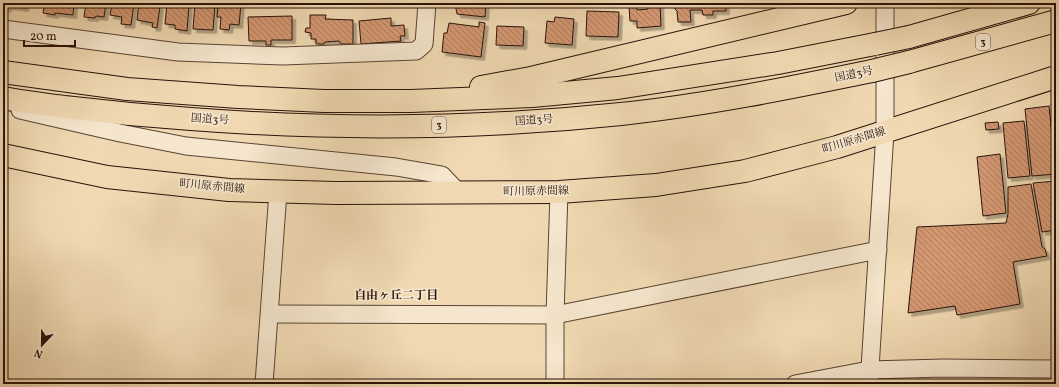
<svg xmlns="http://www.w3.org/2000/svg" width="1059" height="387" font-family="Vollkorn,'Noto Serif JP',serif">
	<defs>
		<pattern id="building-back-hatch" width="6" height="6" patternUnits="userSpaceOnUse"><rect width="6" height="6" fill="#d39772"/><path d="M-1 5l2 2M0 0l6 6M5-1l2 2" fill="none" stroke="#ab7a5c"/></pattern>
		<filter id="shadow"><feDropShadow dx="3.5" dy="3.5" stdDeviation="0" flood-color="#0004"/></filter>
	</defs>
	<rect width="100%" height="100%" fill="#f0d9b2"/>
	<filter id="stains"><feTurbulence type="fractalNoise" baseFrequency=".005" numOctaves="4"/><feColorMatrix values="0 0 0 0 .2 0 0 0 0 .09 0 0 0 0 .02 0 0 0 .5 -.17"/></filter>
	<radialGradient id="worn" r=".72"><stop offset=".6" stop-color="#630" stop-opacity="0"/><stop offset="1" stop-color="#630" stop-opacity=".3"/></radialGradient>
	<g fill="url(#building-back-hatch)" stroke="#281209" filter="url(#shadow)">
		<polygon points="3,3 26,3 25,8 9,6 7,9 3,8"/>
		<polygon points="45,3 74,3 73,15 55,13 55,15 43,13"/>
		<polygon points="86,3 106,3 104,17 96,16 95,18 84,17"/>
		<polygon points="112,3 134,3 131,25 121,24 122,17 110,15"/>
		<polygon points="139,3 160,6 157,28 152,27 153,23 137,20"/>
		<polygon points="167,3 189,4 187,31 175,29 175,25 165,24"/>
		<polygon points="195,3 215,3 213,30 193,29"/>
		<polygon points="222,3 241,4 239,25 230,24 229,30 220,29 221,17 217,17 218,4 221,4"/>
		<polygon points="455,3 486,3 485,17 457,14"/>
		<polygon points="675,3 726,3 726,11 713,11 713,15 703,15 702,10 690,10 691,22 678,22 677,11 675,9"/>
		<polygon points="747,3 763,3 763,5 747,4"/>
		<polygon points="660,4 661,26 637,28 637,21 630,21 629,6 636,6 637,10 648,9 647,5"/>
		<polygon points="587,11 619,12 618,37 586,36"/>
		<polygon points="310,15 326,15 325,19 353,20 353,44 341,44 339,41 325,42 324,44 316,44 316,39 311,39 311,33 305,32 306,28 310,28"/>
		<polygon points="292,16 292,40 271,40 271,45 266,45 266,41 249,41 248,17"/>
		<polygon points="555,17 574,19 572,45 545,43 547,21 554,22"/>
		<polygon points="391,18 391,26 404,25 405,36 400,36 401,41 361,44 359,21"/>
		<polygon points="479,22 485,23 481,57 442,52 444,33 447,33 449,23 479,27"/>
		<polygon points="497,26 524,27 523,46 496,45"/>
		<polygon points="1056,103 1056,140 1051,104"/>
		<polygon points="1049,106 1056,174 1032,176 1025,109"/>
		<polygon points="1024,121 1030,176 1008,178 1003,123"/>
		<polygon points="998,122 999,129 986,130 985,123"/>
		<polygon points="1000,154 1006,213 983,216 977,157"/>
		<polygon points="1056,181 1056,230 1042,232 1033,183"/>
		<polygon points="1031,184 1042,247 1045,249 1047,256 1013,262 1020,304 957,315 955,306 908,313 917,227 1006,223 1008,214 1008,187"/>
	</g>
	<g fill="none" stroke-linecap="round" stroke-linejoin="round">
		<defs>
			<g id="minor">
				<polyline points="3,29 178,52 283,56 416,51 424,44 427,3"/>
				<polyline points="20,110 120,133 186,146 396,167 442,175 459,193"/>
				<polyline points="270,314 555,315 878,250"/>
				<polyline points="264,384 278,192"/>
				<polyline points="555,384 555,315 559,192"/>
				<polyline points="795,384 869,370 943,368 1056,369"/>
				<polyline points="869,384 885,132 885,3"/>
			</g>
			<polyline id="major" points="3,155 107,177 229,190 336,193 559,192 656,185 745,171 837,147 1056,77"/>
			<g id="highway">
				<polyline points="909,37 1029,3"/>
				<polyline points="909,62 1056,21"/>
				<polyline points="3,72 127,89 238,97 324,101 411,101 532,96 618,88 778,63 875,44"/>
				<polyline points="481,87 531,78 846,3"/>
				<path d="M3,98C23,102 44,104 64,107C106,112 148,116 191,119C334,130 478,129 621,114C706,105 789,88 872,71"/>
			</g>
		</defs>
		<use href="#minor" stroke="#5a4433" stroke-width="19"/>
		<use href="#major" stroke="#281209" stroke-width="24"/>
		<use href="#highway" stroke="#281209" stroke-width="24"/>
		<use href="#minor" stroke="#f5e6cd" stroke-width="17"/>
		<use href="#major" stroke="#f0d9b2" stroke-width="22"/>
		<use href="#highway" stroke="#f0d9b2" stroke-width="22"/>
		<defs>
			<g id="highway-bridge">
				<polyline points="875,44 909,37"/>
				<polyline points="872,71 909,62"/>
			</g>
		</defs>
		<use href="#highway-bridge" stroke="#281209" stroke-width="24" stroke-linecap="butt"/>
		<use href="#highway-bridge" stroke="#f0d9b2" stroke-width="22"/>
	</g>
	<g text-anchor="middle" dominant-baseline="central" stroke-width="3.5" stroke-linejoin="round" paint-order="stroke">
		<g fill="#f5e6cd" stroke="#665244" stroke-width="1">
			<rect x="976" y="34" width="14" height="16" rx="3"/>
			<rect x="432" y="117" width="14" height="16" rx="3"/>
		</g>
		<g font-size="10" font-weight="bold" fill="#281209">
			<text x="983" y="42">3</text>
			<text x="439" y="125">3</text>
		</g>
		<g font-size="11" fill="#281209" stroke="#f5e6cd">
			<text transform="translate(854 75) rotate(-12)">国道3号</text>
			<text transform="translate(210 120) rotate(4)">国道3号</text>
			<text transform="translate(534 121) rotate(-4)">国道3号</text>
			<text transform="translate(854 141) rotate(-17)">町川原赤間線</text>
			<text transform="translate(212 187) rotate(5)">町川原赤間線</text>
			<text transform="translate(536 192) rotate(-1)">町川原赤間線</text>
		</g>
		<g font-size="12" font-weight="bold" fill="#281209" stroke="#f5e6cd">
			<text x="396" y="296">自由ヶ丘二丁目</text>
		</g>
	</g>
	<rect width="1059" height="387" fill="none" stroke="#f0d9b2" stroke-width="16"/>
	<rect x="4" y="4" width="1051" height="379" fill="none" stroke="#281209" stroke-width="2"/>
	<rect x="8" y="8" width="1043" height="371" fill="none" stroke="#281209"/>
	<g transform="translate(42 345) rotate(202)" stroke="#f5e6cd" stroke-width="3" paint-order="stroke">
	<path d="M0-3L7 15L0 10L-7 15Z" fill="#281209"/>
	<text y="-6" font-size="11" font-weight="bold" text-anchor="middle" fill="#281209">N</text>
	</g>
	<path d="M24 40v6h51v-6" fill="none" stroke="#281209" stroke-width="2"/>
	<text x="30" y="40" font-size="12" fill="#281209" stroke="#f5e6cd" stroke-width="3" paint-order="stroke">20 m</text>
	<rect width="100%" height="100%" filter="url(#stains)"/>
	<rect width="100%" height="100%" fill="url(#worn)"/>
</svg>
